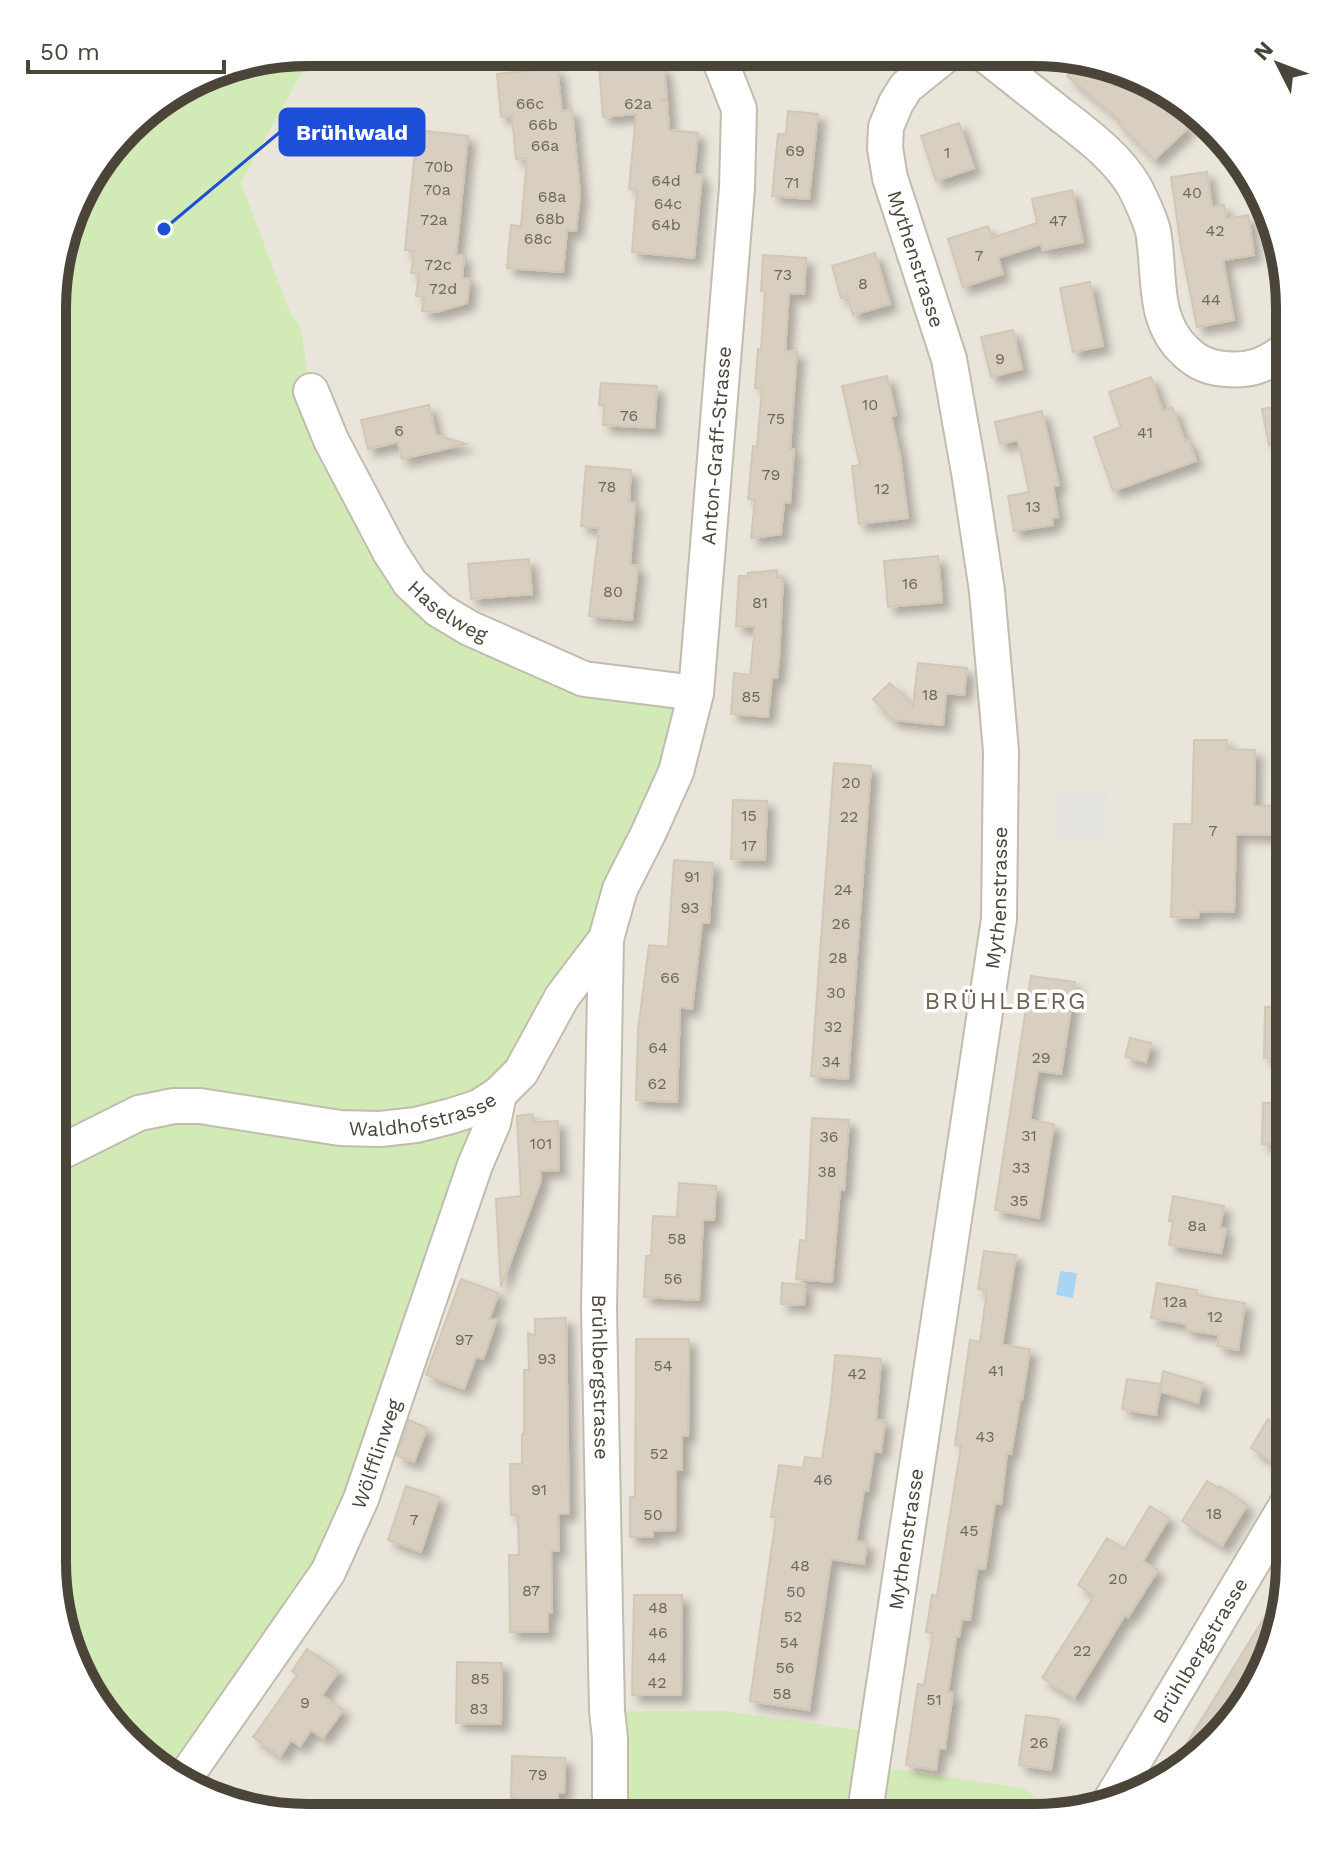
<svg xmlns="http://www.w3.org/2000/svg" width="1342" height="1870" font-family="'Work Sans',sans-serif">
	<defs>
		<filter id="shadow"><feDropShadow dx="7" dy="7" stdDeviation="4" flood-color="#0004"/></filter>
	</defs>
	<rect width="100%" height="100%" fill="#f6f3ec"/>
	<polygon fill="#eae5da" points="325,52 1068,54 1189,105 1264,195 1290,308 1289,1579 1247,1705 1147,1792 1034,1818 275,1816 184,1779 584,679 439,610 311,391 300,325 291,314 241,183 307,64"/>
	<g fill="#d2eab5">
		<polygon points="308,52 325,52 307,64 241,183 291,314 300,325 311,391 390,552 469,628 696,693 676,772 521,1072 361,1499 184,1779 153,1765 78,1675 52,1562 54,274 86,180 140,115 225,66"/>
		<polygon points="607,1711 726,1711 877,1733 872,1766 1022,1788 1060,1812 1034,1818 621,1817"/>
	</g>
	<polygon fill="#e5e3e0" points="1057,790 1107,791 1105,840 1056,838"/>
	<polygon fill="#a9d4f2" points="1060,1271 1077,1273 1073,1298 1056,1295"/>
	<g fill="#d8cfc1" stroke="#d3c7b4" stroke-width="2" filter="url(#shadow)">
		<polygon points="598,53 656,53 657,68 664,68 667,98 659,100 667,100 669,130 698,133 694,174 702,175 694,258 632,252 637,190 629,189 636,114 603,117"/>
		<polygon points="1081,60 1151,89 1188,128 1154,160 1117,122 1120,120 1067,76"/>
		<polygon points="557,68 562,111 572,110 580,194 576,231 567,230 563,272 507,268 511,225 521,226 527,158 516,159 512,116 501,117 497,74"/>
		<polygon points="788,111 818,114 809,199 772,196 778,134 786,134"/>
		<polygon points="959,123 974,168 936,181 921,136"/>
		<polygon points="417,130 468,136 456,255 464,256 462,278 470,279 467,303 437,312 422,311 424,297 416,296 419,274 411,273 414,251 405,250"/>
		<polygon points="1207,172 1212,207 1224,205 1226,219 1248,215 1254,255 1223,260 1234,320 1197,327 1181,247 1171,177"/>
		<polygon points="1072,190 1083,242 1043,250 1041,244 998,258 1003,274 963,287 948,239 988,226 992,238 1037,223 1032,199"/>
		<polygon points="875,253 890,304 853,315 847,296 841,298 832,266"/>
		<polygon points="763,255 806,258 804,294 789,293 785,351 797,352 790,449 794,449 790,503 784,502 781,534 751,538 755,500 748,499 753,446 757,447 762,389 755,388 758,349 761,350 765,291 761,291"/>
		<polygon points="1090,282 1103,346 1073,352 1060,288"/>
		<polygon points="1013,330 1022,369 991,377 981,337"/>
		<polygon points="887,376 896,415 891,416 900,456 908,518 859,524 852,466 860,465 842,386"/>
		<polygon points="1151,377 1163,411 1172,407 1185,441 1188,440 1196,461 1113,491 1094,437 1121,427 1109,392"/>
		<polygon points="601,383 657,386 654,428 603,425 604,405 599,405"/>
		<polygon points="1290,404 1290,440 1269,445 1262,409"/>
		<polygon points="429,405 436,435 466,444 402,459 398,442 368,449 361,420"/>
		<polygon points="1042,411 1059,485 1053,486 1058,517 1052,518 1053,525 1014,531 1008,496 1029,492 1018,440 1000,444 995,422"/>
		<polygon points="586,466 631,470 629,502 635,503 630,565 638,566 632,620 589,616 599,528 581,526"/>
		<polygon points="938,556 942,602 888,607 884,561"/>
		<polygon points="529,559 532,594 471,599 468,564"/>
		<polygon points="777,570 777,578 783,578 779,659 777,678 772,678 768,717 731,714 734,673 750,675 755,627 736,626 739,576 748,576 748,573"/>
		<polygon points="918,663 967,668 964,695 946,693 943,725 893,720 873,699 890,683 913,706"/>
		<polygon points="1194,740 1227,740 1226,749 1255,750 1254,806 1290,806 1290,835 1236,834 1234,912 1199,911 1198,918 1171,917 1174,824 1192,824"/>
		<polygon points="834,763 871,766 848,1079 811,1076"/>
		<polygon points="733,800 767,801 765,860 731,859"/>
		<polygon points="674,860 713,863 709,923 702,923 692,1009 680,1007 677,1102 636,1100 638,1030 649,945 668,947"/>
		<polygon points="1031,976 1075,982 1061,1074 1038,1071 1034,1094 1030,1120 1054,1124 1039,1218 995,1210"/>
		<polygon points="1265,1007 1290,1008 1290,1059 1264,1058"/>
		<polygon points="1130,1038 1151,1043 1146,1062 1125,1057"/>
		<polygon points="1263,1103 1290,1103 1290,1144 1262,1144"/>
		<polygon points="533,1114 534,1122 558,1121 559,1170 540,1171 541,1180 501,1287 496,1199 521,1196 517,1116"/>
		<polygon points="812,1118 849,1120 844,1190 840,1189 832,1282 796,1279 800,1240 806,1241"/>
		<polygon points="679,1183 716,1186 714,1220 703,1220 699,1300 644,1297 646,1256 651,1256 653,1216 677,1217"/>
		<polygon points="1173,1196 1224,1206 1220,1228 1226,1229 1221,1253 1169,1245 1173,1221 1169,1221"/>
		<polygon points="984,1251 1016,1255 1002,1345 1030,1349 1022,1400 1020,1400 1011,1454 1007,1453 1001,1504 995,1503 985,1569 977,1568 970,1620 962,1619 959,1637 956,1637 948,1692 953,1693 948,1726 945,1749 939,1748 936,1770 906,1765 918,1684 924,1685 933,1633 926,1632 932,1595 937,1596 961,1446 955,1445 970,1340 980,1342 987,1290 978,1289"/>
		<polygon points="461,1279 499,1293 489,1319 497,1319 483,1359 476,1357 464,1389 426,1375"/>
		<polygon points="782,1283 805,1285 804,1305 781,1304"/>
		<polygon points="1157,1283 1197,1290 1196,1295 1245,1303 1238,1350 1217,1346 1219,1335 1186,1330 1187,1324 1151,1318"/>
		<polygon points="566,1318 569,1514 558,1514 559,1551 551,1551 552,1613 548,1613 548,1632 510,1632 509,1555 519,1555 518,1515 511,1515 510,1464 522,1464 522,1434 524,1434 524,1370 529,1370 528,1333 535,1336 535,1319"/>
		<polygon points="636,1339 689,1339 688,1436 682,1436 682,1470 676,1470 675,1530 653,1531 653,1537 630,1537 630,1497 635,1497"/>
		<polygon points="835,1355 881,1359 876,1420 885,1421 881,1452 874,1451 868,1491 864,1490 856,1541 867,1543 864,1564 831,1559 809,1710 750,1701 776,1517 771,1517 779,1465 803,1468 805,1457 822,1459 831,1400"/>
		<polygon points="1163,1371 1203,1383 1198,1403 1160,1391"/>
		<polygon points="1127,1379 1161,1384 1156,1415 1122,1409"/>
		<polygon points="1290,1394 1289,1440 1275,1463 1251,1448 1268,1419 1272,1422"/>
		<polygon points="409,1420 427,1428 414,1462 397,1456"/>
		<polygon points="1207,1481 1219,1488 1220,1486 1247,1505 1222,1546 1182,1521"/>
		<polygon points="406,1486 439,1497 421,1552 388,1540"/>
		<polygon points="1150,1506 1169,1518 1143,1561 1158,1570 1128,1617 1125,1615 1074,1698 1042,1678 1094,1596 1078,1585 1107,1538 1124,1549"/>
		<polygon points="634,1595 682,1595 681,1695 632,1695"/>
		<polygon points="1269,1610 1278,1614 1247,1705 1181,1762 1177,1759"/>
		<polygon points="307,1649 339,1671 322,1695 343,1710 323,1738 311,1730 300,1746 291,1740 280,1756 253,1737 297,1675 292,1671"/>
		<polygon points="457,1662 502,1663 501,1724 456,1723"/>
		<polygon points="1026,1715 1059,1719 1051,1770 1019,1765"/>
		<polygon points="512,1756 565,1758 564,1793 558,1793 557,1817 516,1817 517,1798 511,1798"/>
	</g>
	<g fill="none" stroke-linecap="round" stroke-linejoin="round">
		<defs>
			<g id="minor">
				<path d="M984,54C1009,74 1035,94 1060,114C1087,135 1117,157 1134,186C1140,197 1150,219 1153,231C1161,274 1151,319 1185,351C1194,360 1205,366 1217,368C1248,373 1266,366 1290,347"/>
				<path id="s1" d="M311,391L331,440L390,552L410,583L439,610L469,628L584,679L696,693"/>
				<path id="s2" d="M606,939L599,1309L607,1711L610,1738V1817"/>
				<path id="s3" d="M53,1156L139,1113L174,1106H200L340,1128L380,1129L416,1125L451,1116L479,1107L499,1094L521,1072L562,997L606,939L620,889L648,834L676,772L696,693L737,188L739,109L717,53"/>
				<path id="s4" d="M184,1779L328,1572L361,1499L475,1165L493,1123L499,1094"/>
				<path id="s5" d="M1111,1800L1289,1501"/>
				<path id="s6" d="M864,1818L999,919L1001,751L987,591L970,478L949,359L890,178L885,148L886,127L896,103L906,87L947,54"/>
			</g>
		</defs>
		<use href="#minor" stroke="#c2bbae" stroke-width="38"/>
		<use href="#minor" stroke="#fff" stroke-width="34"/>
	</g>
	<g text-anchor="middle" dominant-baseline="central" stroke-width="7" stroke-linejoin="round" paint-order="stroke">
		<g font-size="16" fill="#6e675b">
			<text x="530" y="103">66c</text>
			<text x="638" y="103">62a</text>
			<text x="543" y="124">66b</text>
			<text x="545" y="145">66a</text>
			<text x="795" y="150">69</text>
			<text x="947" y="152">1</text>
			<text x="439" y="166">70b</text>
			<text x="666" y="180">64d</text>
			<text x="792" y="182">71</text>
			<text x="437" y="189">70a</text>
			<text x="1192" y="192">40</text>
			<text x="552" y="196">68a</text>
			<text x="668" y="203">64c</text>
			<text x="550" y="218">68b</text>
			<text x="434" y="219">72a</text>
			<text x="1058" y="220">47</text>
			<text x="666" y="224">64b</text>
			<text x="1215" y="230">42</text>
			<text x="538" y="238">68c</text>
			<text x="979" y="255">7</text>
			<text x="438" y="264">72c</text>
			<text x="783" y="274">73</text>
			<text x="863" y="283">8</text>
			<text x="443" y="288">72d</text>
			<text x="1211" y="299">44</text>
			<text x="1000" y="358">9</text>
			<text x="870" y="404">10</text>
			<text x="629" y="415">76</text>
			<text x="776" y="418">75</text>
			<text x="399" y="430">6</text>
			<text x="1145" y="432">41</text>
			<text x="771" y="474">79</text>
			<text x="607" y="486">78</text>
			<text x="882" y="488">12</text>
			<text x="1033" y="506">13</text>
			<text x="910" y="583">16</text>
			<text x="613" y="591">80</text>
			<text x="760" y="602">81</text>
			<text x="930" y="694">18</text>
			<text x="751" y="696">85</text>
			<text x="851" y="782">20</text>
			<text x="749" y="815">15</text>
			<text x="849" y="816">22</text>
			<text x="1213" y="830">7</text>
			<text x="749" y="845">17</text>
			<text x="692" y="876">91</text>
			<text x="843" y="889">24</text>
			<text x="690" y="907">93</text>
			<text x="841" y="923">26</text>
			<text x="838" y="957">28</text>
			<text x="670" y="977">66</text>
			<text x="836" y="992">30</text>
			<text x="833" y="1026">32</text>
			<text x="658" y="1047">64</text>
			<text x="1041" y="1057">29</text>
			<text x="831" y="1061">34</text>
			<text x="657" y="1083">62</text>
			<text x="1029" y="1135">31</text>
			<text x="829" y="1136">36</text>
			<text x="541" y="1143">101</text>
			<text x="1021" y="1167">33</text>
			<text x="827" y="1171">38</text>
			<text x="1019" y="1200">35</text>
			<text x="1197" y="1225">8a</text>
			<text x="677" y="1238">58</text>
			<text x="673" y="1278">56</text>
			<text x="1175" y="1301">12a</text>
			<text x="1215" y="1316">12</text>
			<text x="464" y="1339">97</text>
			<text x="547" y="1358">93</text>
			<text x="663" y="1365">54</text>
			<text x="996" y="1370">41</text>
			<text x="857" y="1373">42</text>
			<text x="985" y="1436">43</text>
			<text x="659" y="1453">52</text>
			<text x="823" y="1479">46</text>
			<text x="539" y="1489">91</text>
			<text x="1214" y="1513">18</text>
			<text x="653" y="1514">50</text>
			<text x="414" y="1519">7</text>
			<text x="969" y="1530">45</text>
			<text x="800" y="1565">48</text>
			<text x="1118" y="1578">20</text>
			<text x="531" y="1590">87</text>
			<text x="796" y="1591">50</text>
			<text x="658" y="1607">48</text>
			<text x="793" y="1616">52</text>
			<text x="658" y="1632">46</text>
			<text x="789" y="1642">54</text>
			<text x="1082" y="1650">22</text>
			<text x="657" y="1657">44</text>
			<text x="785" y="1667">56</text>
			<text x="480" y="1678">85</text>
			<text x="657" y="1682">42</text>
			<text x="782" y="1693">58</text>
			<text x="934" y="1699">51</text>
			<text x="305" y="1702">9</text>
			<text x="479" y="1708">83</text>
			<text x="1039" y="1742">26</text>
			<text x="538" y="1774">79</text>
		</g>
		<g font-size="20" fill="#4b4439" stroke="#fff">
			<text transform="translate(916 259) rotate(72)">Mythenstrasse</text>
			<text stroke="none"><textPath href="#s3" startOffset="1166">Anton-Graff-Strasse</textPath></text>
			<text stroke="none"><textPath href="#s1" startOffset="264">Haselweg</textPath></text>
			<text stroke="none"><textPath href="#s6" startOffset="930">Mythenstrasse</textPath></text>
			<text stroke="none"><textPath href="#s3" startOffset="384">Waldhofstrasse</textPath></text>
			<text stroke="none"><textPath href="#s2" startOffset="438">Brühlbergstrasse</textPath></text>
			<text stroke="none"><textPath href="#s4" startOffset="380">Wölfflinweg</textPath></text>
			<text stroke="none"><textPath href="#s6" startOffset="282">Mythenstrasse</textPath></text>
			<text stroke="none"><textPath href="#s5" startOffset="174">Brühlbergstrasse</textPath></text>
		</g>
		<g font-size="24" letter-spacing="2" fill="#6e6250" stroke="#fff">
			<text x="1006" y="1001">BRÜHLBERG</text>
		</g>
	</g>
	<path d="M0 0H1342V1870H0ZM308 66H1034A242 242 0 0 1 1276 308V1562A242 242 0 0 1 1034 1804H308A242 242 0 0 1 66 1562V308A242 242 0 0 1 308 66Z" fill="#fff" fill-rule="evenodd"/>
	<path fill="none" stroke="#4b4439" stroke-width="10" d="M308 66H1034A242 242 0 0 1 1276 308V1562A242 242 0 0 1 1034 1804H308A242 242 0 0 1 66 1562V308A242 242 0 0 1 308 66Z"/>
	<path fill="none" stroke="#1d4ed8" stroke-width="3" d="M164 229L280 132"/>
	<circle fill="#1d4ed8" stroke="#fff" stroke-width="3" cx="164" cy="229" r="8"/>
	<rect fill="#1d4ed8" stroke="#1d4ed8" stroke-width="3" x="280" y="109" width="144" height="46" rx="8"/>
	<g font-size="22" text-anchor="middle" font-weight="bold" fill="#fff">
		<text x="352" y="140">Brühlwald</text>
	</g>
	<g transform="translate(1278 64) rotate(312)" stroke="#ffffff" stroke-width="6" paint-order="stroke">
	<path d="M0-6L14 30L0 20L-14 30Z" fill="#4b4439"/>
	<text y="-12" font-size="22" font-weight="bold" text-anchor="middle" fill="#4b4439">N</text>
	</g>
	<path d="M28 60v12h196v-12" fill="none" stroke="#4b4439" stroke-width="4"/>
	<text x="40" y="60" font-size="24" fill="#4b4439" stroke="#ffffff" stroke-width="6" paint-order="stroke">50 m</text>
</svg>
